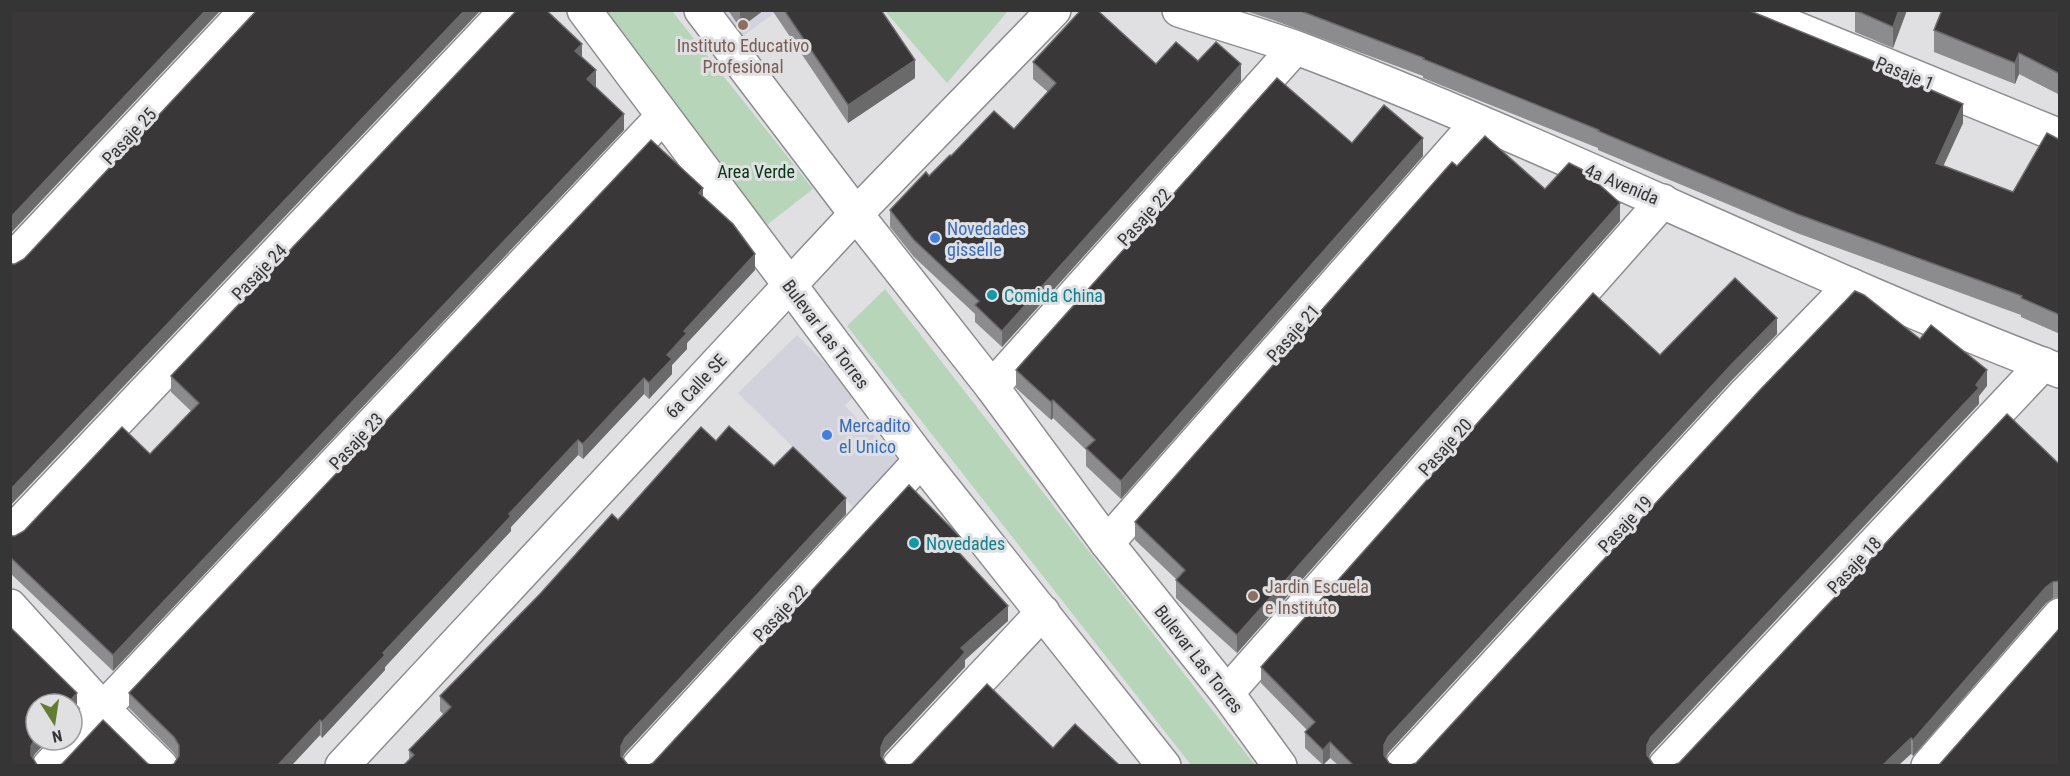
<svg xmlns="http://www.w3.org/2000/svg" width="2070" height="776" font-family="'Roboto Condensed',sans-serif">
	<rect width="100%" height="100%" fill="#e0e0e3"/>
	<g fill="#d2d2dc">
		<polygon points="717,11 777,11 739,39"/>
		<polygon points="797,335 856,394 845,406 903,464 856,510 738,393"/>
	</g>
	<g fill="#b7d5b9">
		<polygon points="598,11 672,11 813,189 758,232"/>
		<polygon points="885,11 1008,11 947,83"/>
		<polygon points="885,289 1255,765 1191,765 847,326"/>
	</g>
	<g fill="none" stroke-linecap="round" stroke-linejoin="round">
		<defs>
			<g id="minor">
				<polyline points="584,10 921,460 1164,766"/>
				<polyline points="701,10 856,214 992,387 1107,543 1227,693 1280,766"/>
				<path d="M1179,10C1218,23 1258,34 1297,48C1555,146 1802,272 2060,371"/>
				<polyline points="1751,10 2060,136"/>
				<polyline points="10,262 247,10"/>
				<polyline points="992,387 1295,48"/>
				<polyline points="10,534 507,10"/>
				<polyline points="1107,543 1478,122"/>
				<polyline points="10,606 103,709 161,766"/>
				<polyline points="1227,693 1663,201"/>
				<polyline points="49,766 663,116"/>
				<polyline points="342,766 856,214 1054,10"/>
				<polyline points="639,766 921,460"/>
				<polyline points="899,766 1043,612"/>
				<polyline points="1402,766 1745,394 1851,285"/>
				<polyline points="1665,766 2043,364"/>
				<polyline points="1928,766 2060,615"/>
			</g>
		</defs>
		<use href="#minor" stroke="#8d8d90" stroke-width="36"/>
		<use href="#minor" stroke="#fff" stroke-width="33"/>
	</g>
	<g fill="#8c8c8e">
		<polygon points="728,10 764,10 740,28"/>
		<polygon points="772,10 881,10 915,78 848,123"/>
		<polygon points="1243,10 1748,10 1880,67 1963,123 1943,166 2013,192 2060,140 2060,334 2021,317 2021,315 1797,233 1598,150 1598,148 1423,78 1423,76 1273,20"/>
		<polygon points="1855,10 1907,10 1893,48 1855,32"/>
		<polygon points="2060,10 2060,95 2019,74 2015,84 1934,52 1934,30"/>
		<polygon points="582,57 596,87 624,130 113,671 10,573 10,536 15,536 150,454 191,411 171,392 171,376"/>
		<polygon points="1198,61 1241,81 1002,347 975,322 975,314 914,257 890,227 890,210 951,156 1014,129 1048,92 1033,79 1033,62 1156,64"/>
		<polygon points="1352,143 1423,156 1121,499 1086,466 1086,450 1053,418 1051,420 1016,388 1016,370"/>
		<polygon points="1457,166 1545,189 1620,221 1237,653 1176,598 1176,579 1135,540 1135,522"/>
		<polygon points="703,197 755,270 687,343 687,349 672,365 672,374 649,399 644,394 583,459 578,455 511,527 511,531 385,667 385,670 322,738 320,735 292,765 171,765 174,764 177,758 174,753 129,708 129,693"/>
		<polygon points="1777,334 1731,381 1388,753 1386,758 1389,763 1393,765 1338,765 1330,758 1323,765 1305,748 1305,732 1307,730 1261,683 1261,667 1660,355"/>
		<polygon points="716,441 774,466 846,514 625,753 409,760 409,750 443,714 440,711 440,696"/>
		<polygon points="2060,465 2060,597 2053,598 2046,603 1913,756 1911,754 1679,763"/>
	</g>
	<g fill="#6b6a6b">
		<polygon points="206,10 221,10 10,234 10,218"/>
		<polygon points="465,10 481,10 10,506 10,490"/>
		<polygon points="740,10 764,10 740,28"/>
		<polygon points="1899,10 1907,10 1893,48 1893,27"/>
		<polygon points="582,44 582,60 575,51"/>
		<polygon points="2019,53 2019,74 2015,84 2015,63"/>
		<polygon points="915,60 915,78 848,123 848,105"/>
		<polygon points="1241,64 1241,81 1002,347 1002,331"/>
		<polygon points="596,70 596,86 587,95 587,79"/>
		<polygon points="1963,104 1963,123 1936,182 1936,163"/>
		<polygon points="624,114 624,130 113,671 113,655"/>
		<polygon points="1423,138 1423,156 1121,499 1121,481"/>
		<polygon points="703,188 703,203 699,193"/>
		<polygon points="1620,203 1620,221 1237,653 1237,635"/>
		<polygon points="755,254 755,270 687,343 687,349 672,365 672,374 649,399 649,383 684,331"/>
		<polygon points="1777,318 1777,334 1731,381 1388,753 1384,761 1384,745 1388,737 1731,365"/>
		<polygon points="1987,370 1987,386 1979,396 1979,404 1651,753 1647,761 1647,745 1651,737 1976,385"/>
		<polygon points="644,378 644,394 583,459 583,444"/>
		<polygon points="1053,400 1053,418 1051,420 1051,402"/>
		<polygon points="578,440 578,455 511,527 511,531 385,667 385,670 322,738 322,722 509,514"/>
		<polygon points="846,498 846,514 625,753 621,761 621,746 625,738"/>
		<polygon points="960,537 960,553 952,561 952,545"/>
		<polygon points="2053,582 2053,598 2046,603 1913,756 1913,740 2046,587"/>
		<polygon points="1008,606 1008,621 965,660 965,667 885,753 881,762 881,747 885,738 961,648"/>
		<polygon points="77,693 77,709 72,714 72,704 67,704"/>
		<polygon points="320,720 320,735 292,765 278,765"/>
		<polygon points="36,737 36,740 48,740 35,754 31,761 31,746"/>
		<polygon points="1911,738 1911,754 1899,765 1883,765"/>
		<polygon points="1330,742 1330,758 1323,765 1323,750"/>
	</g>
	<g fill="#393738" stroke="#6b6a6b" stroke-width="1.5">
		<polygon points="10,10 206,10 10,218"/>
		<polygon points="257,10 465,10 10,490 10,264 15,264 24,259"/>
		<polygon points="517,10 546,10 582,44 575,51 596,70 587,79 624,114 113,655 10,557 10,536 15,536 24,531 122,427 150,454 199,403 171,376"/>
		<polygon points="784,10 881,10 915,60 848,105"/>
		<polygon points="1081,10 1097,10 1156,64 1176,42 1198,61 1216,42 1241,64 1002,331 975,305 979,301 914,240 890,210 926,172 929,176 950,155 951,156 994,111 1014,129 1056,83 1033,62"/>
		<polygon points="1298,10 1748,10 1880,64 1879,67 1963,104 1936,163 2013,192 2047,133 2060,140 2060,315 2021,298 2022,296 1797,214 1598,131 1599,130 1423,59 1424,58"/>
		<polygon points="1855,10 1899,10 1893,27"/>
		<polygon points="1942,10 2060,10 2060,74 2019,53 2015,63 1934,30"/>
		<polygon points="1277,78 1352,143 1384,105 1423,138 1121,481 1086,448 1095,440 1053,400 1051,402 1016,370"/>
		<polygon points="1485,136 1545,189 1569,163 1583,170 1620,203 1237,635 1176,580 1185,570 1135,522 1452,162 1457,166"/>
		<polygon points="651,140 703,188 699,193 733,224 755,254 684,331 687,333 667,355 672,359 649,383 644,378 583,444 578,440 509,514 511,516 383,653 385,655 322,722 320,720 278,765 171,765 174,764 179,756 179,745 174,737 129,693"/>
		<polygon points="1735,278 1777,318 1731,365 1388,737 1384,745 1384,755 1389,763 1393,765 1353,765 1330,742 1323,750 1305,732 1315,722 1261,667 1593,293 1660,355"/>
		<polygon points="1855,291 1864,295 1920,339 1931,325 1987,370 1976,385 1979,388 1651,737 1647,745 1647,755 1653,764 1655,765 1411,765 1416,763 1759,391"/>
		<polygon points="2007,414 2060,465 2060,581 2053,582 2046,587 1913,740 1911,738 1883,765 1674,765 1679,763"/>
		<polygon points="729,426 774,466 793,447 846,498 625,738 621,746 621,756 628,765 404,765 414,755 409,750 451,707 440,696 540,594 612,514 618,520 701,427 716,441"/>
		<polygon points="909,485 960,537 952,545 1008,606 961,648 965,652 960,658 885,738 881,747 881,756 886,764 889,765 649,765 653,763"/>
		<polygon points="10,627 77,693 67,704 36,704 36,737 31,746 31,755 37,765 38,765 10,765"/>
		<polygon points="2060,628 2060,765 1939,765"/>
		<polygon points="987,684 1053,748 1075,724 1118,764 1116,765 909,765 912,764"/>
		<polygon points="103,720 148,764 151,765 59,765 62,764"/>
	</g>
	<g fill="#8d6e63" stroke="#e0e0e3" stroke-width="2">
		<circle cx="743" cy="25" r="6"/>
		<circle cx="1253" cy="596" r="6"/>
	</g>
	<g fill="#3f7fe0" stroke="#e0e0e3" stroke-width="2">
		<circle cx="935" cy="238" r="6"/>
		<circle cx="827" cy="435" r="6"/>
	</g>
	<g fill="#0f9aa8" stroke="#e0e0e3" stroke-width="2">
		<circle cx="992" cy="295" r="6"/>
		<circle cx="914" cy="543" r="6"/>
	</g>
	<g text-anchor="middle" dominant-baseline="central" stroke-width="6" stroke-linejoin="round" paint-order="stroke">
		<g font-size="18" fill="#785e54" stroke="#e0e0e3">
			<text x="743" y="45">Instituto Educativo<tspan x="743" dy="21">Profesional</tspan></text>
			<text x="1265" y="586" text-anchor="start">Jardin Escuela<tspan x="1265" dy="21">e Instituto</tspan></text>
		</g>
		<g font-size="18" fill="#353536" stroke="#e0e0e3">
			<text transform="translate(1905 73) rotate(22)">Pasaje 1</text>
			<text transform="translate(129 136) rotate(-47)">Pasaje 25</text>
			<text transform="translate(1622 184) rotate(23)">4a Avenida</text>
			<text transform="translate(1144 217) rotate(-48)">Pasaje 22</text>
			<text transform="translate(259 272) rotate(-46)">Pasaje 24</text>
			<text transform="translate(1293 333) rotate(-49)">Pasaje 21</text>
			<text transform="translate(826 334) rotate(53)">Bulevar Las Torres</text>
			<text transform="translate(696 386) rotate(-47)">6a Calle SE</text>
			<text transform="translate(356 441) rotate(-47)">Pasaje 23</text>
			<text transform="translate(1445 447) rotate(-48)">Pasaje 20</text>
			<text transform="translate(1625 524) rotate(-47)">Pasaje 19</text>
			<text transform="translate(1854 565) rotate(-47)">Pasaje 18</text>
			<text transform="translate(780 613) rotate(-47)">Pasaje 22</text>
			<text transform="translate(1199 659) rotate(52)">Bulevar Las Torres</text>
		</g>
		<g font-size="18" fill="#053610" stroke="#e0e0e3">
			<text x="756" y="171">Area Verde</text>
		</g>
		<g font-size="18" fill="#366cbe" stroke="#e0e0e3" text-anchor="start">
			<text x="947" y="228">Novedades<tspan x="947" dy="21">gisselle</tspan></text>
			<text x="839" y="425">Mercadito<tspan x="839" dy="21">el Unico</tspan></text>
		</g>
		<g font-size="18" fill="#0d838f" stroke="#e0e0e3" text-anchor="start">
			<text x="1004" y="295">Comida China</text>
			<text x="926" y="543">Novedades</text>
		</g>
	</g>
	<rect width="2070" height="776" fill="none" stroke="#353536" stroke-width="24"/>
	<g transform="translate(54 722) rotate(168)"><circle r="28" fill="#e0e0e3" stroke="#9c9c9e" stroke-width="1.5"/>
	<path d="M0-4.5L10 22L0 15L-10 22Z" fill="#627c30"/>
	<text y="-9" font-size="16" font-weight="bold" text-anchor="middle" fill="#353536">N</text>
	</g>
</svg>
